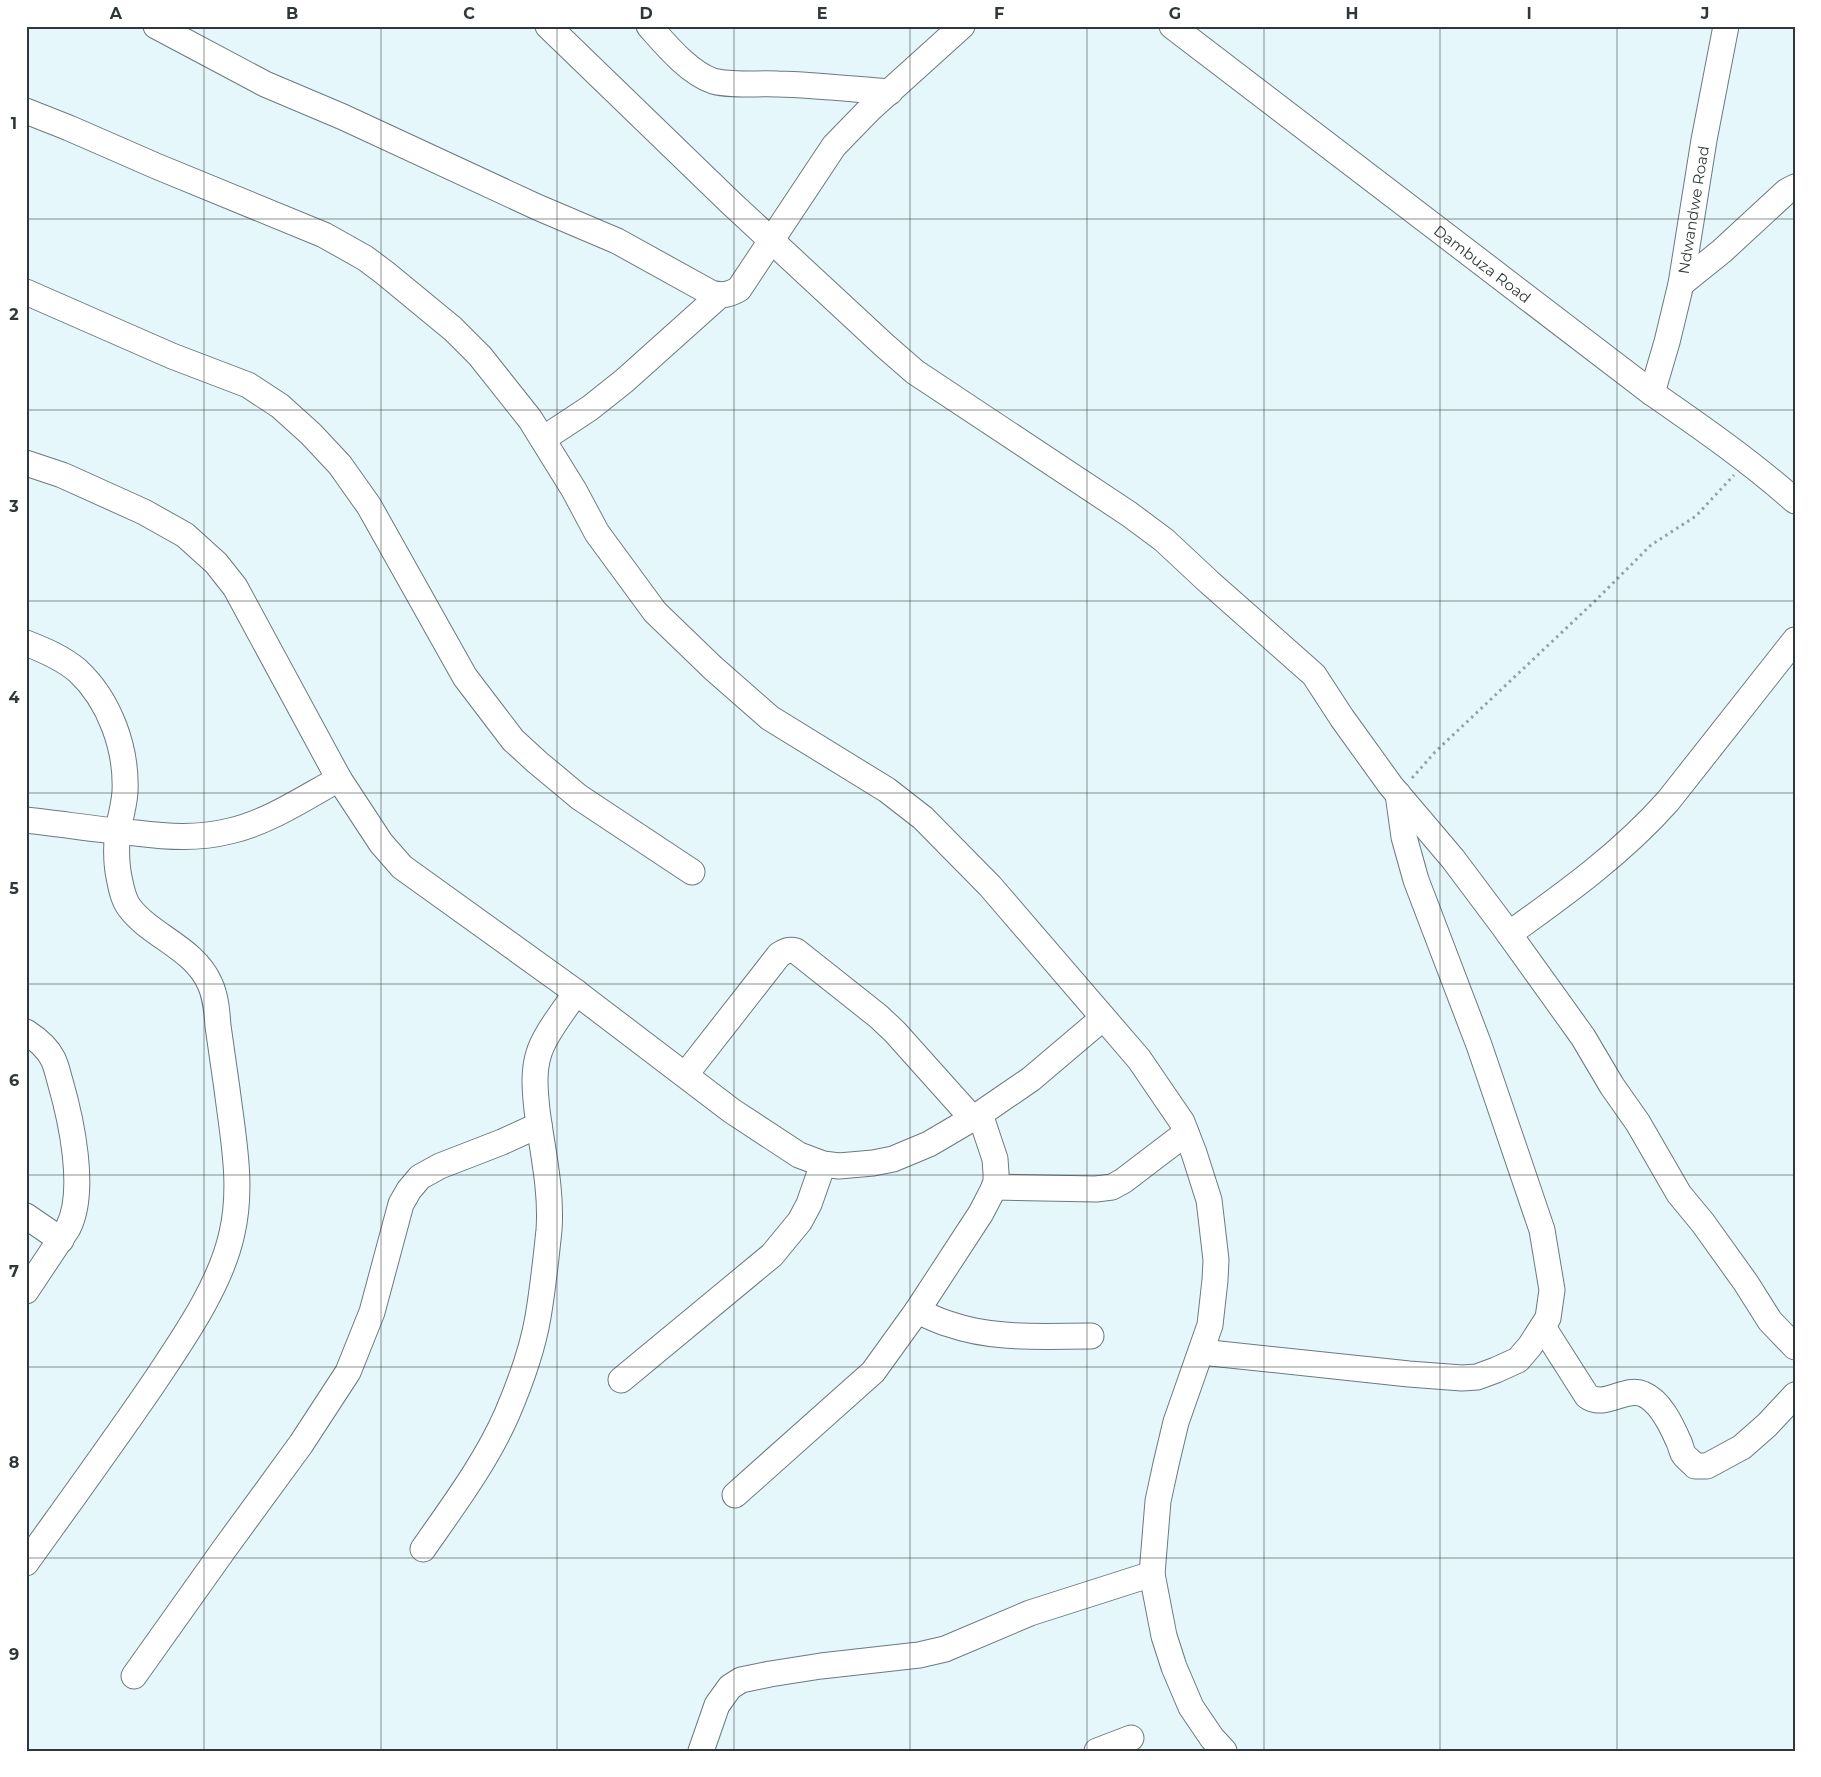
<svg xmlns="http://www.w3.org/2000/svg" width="1821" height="1777" font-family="Montserrat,sans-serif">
	<rect width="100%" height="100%" fill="#e6f7fc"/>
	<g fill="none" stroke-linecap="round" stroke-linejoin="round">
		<defs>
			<g id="minor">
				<path d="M156,26L265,84L343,117L537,207L617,241L711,293C722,296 729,295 739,289L834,146L869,110L962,26"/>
				<polyline points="548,26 731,203 884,345 915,372 1129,514 1164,540 1209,582 1314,675 1342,718 1391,786 1453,859 1504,927 1583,1037 1612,1086 1638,1123 1679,1194 1703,1223 1746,1283 1770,1321 1795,1347"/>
				<path d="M649,26C666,45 689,73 713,81C730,86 759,83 778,84C815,85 852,89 890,92"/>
				<path id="s1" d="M1172,26L1652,393C1701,427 1750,461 1795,501"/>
				<polyline points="26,111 69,128 156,166 324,235 365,258 385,273 453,329 480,356 530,419 574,490 597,533 655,612 713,668 770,718 887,790 923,818 990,886 1139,1059 1182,1122 1194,1153 1209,1200 1213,1234 1216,1260 1215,1280 1210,1325 1176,1422 1166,1464 1158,1501 1152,1574 1164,1636 1174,1667 1191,1707 1212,1738 1224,1751"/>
				<polyline points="1681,284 1722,251 1787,191 1795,187"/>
				<polyline points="26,292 172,356 248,385 280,406 311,434 340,465 369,506 465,677 513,740 537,762 579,797 692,872"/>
				<path id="s2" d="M1652,393L1667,342L1681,284L1704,140L1726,26"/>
				<polyline points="543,439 590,408 624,381 720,295"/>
				<polyline points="26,463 62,475 144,512 185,535 216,563 235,587 339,779 381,843 402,867 573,990 732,1111 799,1155 823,1164 839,1166 873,1163 893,1159 929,1144 980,1114 1031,1079 1103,1018"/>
				<path d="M26,643C44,650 63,658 78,671C110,701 127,749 125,792C124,805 121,816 118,829C116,843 116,863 119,877C121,887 123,899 129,907C150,936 195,948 210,984C216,997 217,1012 218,1026C221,1047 224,1068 227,1089C233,1137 243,1186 232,1233C221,1285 183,1339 153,1384C112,1444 69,1503 26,1563"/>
				<path d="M26,820C63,824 99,830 136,833C168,837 198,839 230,831C269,822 304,798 339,779"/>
				<path d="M1509,934C1565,894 1622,853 1668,801L1795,640"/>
				<path d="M26,1032C37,1039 47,1047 53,1059C56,1065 58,1074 60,1081C71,1119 87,1191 68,1228L26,1291"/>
				<path d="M686,1074L779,955C785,951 789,949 796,951L878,1016L895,1032L972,1118"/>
				<polyline points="994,1187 1096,1189 1112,1187 1123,1181 1186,1133"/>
				<polyline points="26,1216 61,1240"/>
				<path d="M917,1311C927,1315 938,1321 949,1324C994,1340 1044,1336 1091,1336"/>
				<path d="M1543,1327L1587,1396C1605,1409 1625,1386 1643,1394C1660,1401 1671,1424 1678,1440C1681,1445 1681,1451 1684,1455C1687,1459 1692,1462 1695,1466H1707L1742,1447L1767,1425L1795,1395"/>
				<polyline points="1201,1352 1409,1374 1462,1378 1477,1377 1496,1370 1518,1360 1530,1346 1548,1318 1552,1290 1542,1230 1479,1045 1416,880 1404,837 1398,794"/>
				<polyline points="621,1380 772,1255 800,1221 809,1204 823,1164"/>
				<polyline points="735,1495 873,1372 917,1311 981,1213 996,1184 996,1173 995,1159 980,1114"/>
				<path d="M423,1549C453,1506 486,1462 507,1414C519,1386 533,1347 538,1317C543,1288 546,1259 549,1230C552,1190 542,1149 537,1110C535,1091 533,1071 539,1053C545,1033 565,1010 576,992"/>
				<polyline points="134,1676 225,1548 301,1444 348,1372 372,1312 401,1204 409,1190 420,1177 440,1166 502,1142 539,1125"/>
				<polyline points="701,1751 717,1705 730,1687 741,1680 770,1674 821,1666 919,1655 945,1649 1030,1613 1152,1574"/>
				<polyline points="1097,1751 1131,1738"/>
			</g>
		</defs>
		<use href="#minor" stroke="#6b7a7e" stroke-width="27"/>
		<polyline stroke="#96a2a6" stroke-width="3" stroke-dasharray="2.5 4" stroke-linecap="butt" points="1412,778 1435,752 1595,601 1651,545 1696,516 1734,475"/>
		<use href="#minor" stroke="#fff" stroke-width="25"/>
	</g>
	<path fill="none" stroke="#313739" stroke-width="1" stroke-opacity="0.55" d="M204,26V1751M381,26V1751M557,26V1751M734,26V1751M910,26V1751M1087,26V1751M1264,26V1751M1440,26V1751M1617,26V1751M26,219H1795M26,410H1795M26,601H1795M26,793H1795M26,984H1795M26,1175H1795M26,1367H1795M26,1558H1795"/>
	<g text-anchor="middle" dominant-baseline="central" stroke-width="4.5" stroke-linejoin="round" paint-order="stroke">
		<g font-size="15" fill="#313739" stroke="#fff">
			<text stroke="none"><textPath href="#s2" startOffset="188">Ndwandwe Road</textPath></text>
			<text stroke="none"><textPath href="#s1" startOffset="391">Dambuza Road</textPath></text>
		</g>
	</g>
	<rect width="1821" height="1777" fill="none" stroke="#ffffff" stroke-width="55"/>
	<rect x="28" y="28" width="1766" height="1722" fill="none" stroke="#313739" stroke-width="2"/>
	<g font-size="16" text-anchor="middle" font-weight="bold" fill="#313739">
		<text x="116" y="19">A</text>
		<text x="292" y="19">B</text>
		<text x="469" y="19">C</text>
		<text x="646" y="19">D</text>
		<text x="822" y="19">E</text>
		<text x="999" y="19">F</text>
		<text x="1175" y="19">G</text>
		<text x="1352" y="19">H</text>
		<text x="1529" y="19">I</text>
		<text x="1705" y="19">J</text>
		<text x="14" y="129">1</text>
		<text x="14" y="320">2</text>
		<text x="14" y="512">3</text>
		<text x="14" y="703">4</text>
		<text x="14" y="894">5</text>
		<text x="14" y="1086">6</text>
		<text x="14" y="1277">7</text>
		<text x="14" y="1468">8</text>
		<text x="14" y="1660">9</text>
	</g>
</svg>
